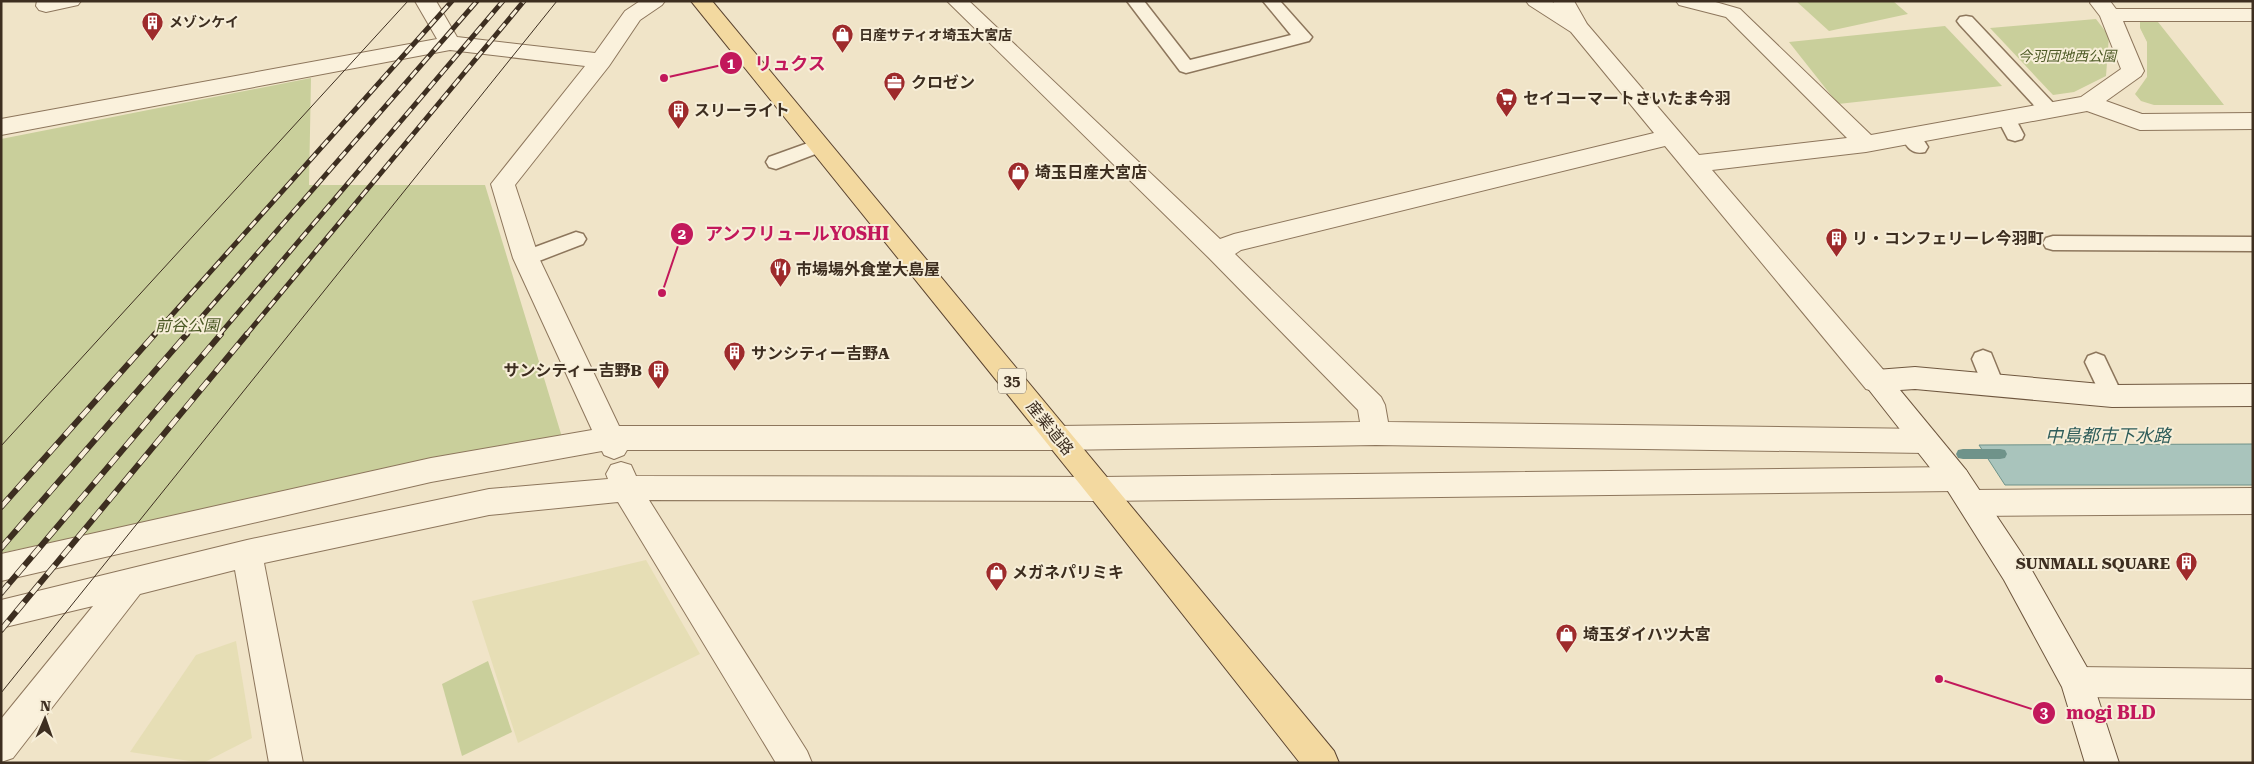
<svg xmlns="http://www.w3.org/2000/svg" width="2254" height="764" font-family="'Roboto Serif','Noto Sans JP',serif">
	<rect width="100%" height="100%" fill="#f0e4c8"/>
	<g fill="#e6deb5">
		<polygon points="646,560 700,654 518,743 472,601"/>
		<polygon points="236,641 252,738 203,763 130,752 196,655"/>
	</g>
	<g fill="#c9cf9b">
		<polygon points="1796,1 1893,1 1908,14 1829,31"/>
		<polygon points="2096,19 2109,36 2106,76 2074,92 2053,95 1990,28"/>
		<polygon points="2140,22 2158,22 2224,105 2154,105 2141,101 2135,94 2147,77 2147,42 2140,28"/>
		<polygon points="1945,26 2002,86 1838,104 1789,42"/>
		<polygon points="311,78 309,185 485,185 562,437 1,553 1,139"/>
		<polygon points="488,661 512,732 462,756 442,684"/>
	</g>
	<polygon fill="#a9c4bc" stroke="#6f938a" points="2253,444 2253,485 2005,485 1979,445"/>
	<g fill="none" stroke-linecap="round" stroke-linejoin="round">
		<polygon fill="#6f938a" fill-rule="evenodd" points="1963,449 2000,449 2005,450 2007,454 2005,458 2000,459 1963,459 1958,458 1956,454 1958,450"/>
		<defs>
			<g id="lane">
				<polygon points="1127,1 1144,1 1190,60 1291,35 1263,1 1280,1 1312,37 1309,41 1186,73 1180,71"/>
				<polygon points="1966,16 1972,17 2056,106 2058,110 2056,114 2049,116 2042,114 1960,25 1957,21 1960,17"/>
				<polygon points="2006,112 2013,114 2024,135 2022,139 2015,141 2008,139 1997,118 1999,114"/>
				<path d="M1910,130C1919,132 1923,139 1928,147L1925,152C1911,155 1907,147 1901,136L1903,132Z"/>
				<polygon points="819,139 826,140 829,145 826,150 776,169 769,167 766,162 769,157"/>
				<polygon points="576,232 583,234 586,239 583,244 526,266 519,263 516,258 519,253"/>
				<polygon points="2053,236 2253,237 2253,251 2053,250 2046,248 2043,243 2046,238"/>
				<polygon points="1983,350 1991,353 2004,385 2001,391 1993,394 1985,391 1972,359 1975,353"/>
				<polygon points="2096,353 2104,356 2123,396 2120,402 2112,405 2104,402 2085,362 2088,356"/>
			</g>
			<g id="street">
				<polygon points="37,1 81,1 78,5 46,12 39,10 36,6"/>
				<polygon points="415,1 436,1 457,37 595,53 625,11 640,1 665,1 662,5 640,20 609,66 515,185 539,258 619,426 1058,426 1360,422 1358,410 1209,258 947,1 969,1 1220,239 1234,234 1654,133 1571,32 1529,5 1526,1 1551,1 1554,3 1553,1 1574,1 1587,24 1699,155 1847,138 1726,17 1679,5 1676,1 1712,1 1740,9 1871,135 2081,97 2121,69 2100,16 2090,3 2091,1 2110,1 2116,9 2253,9 2253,21 2123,21 2144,71 2141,76 2106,101 2142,114 2253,113 2253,129 2140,130 2087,111 1866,152 1712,170 1886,373 1890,381 1886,389 1876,392 1866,389 1665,146 1241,250 1235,254 1381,397 1385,405 1388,422 1925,429 1935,433 1939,441 1935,449 1925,453 1376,445 1058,450 627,450 624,455 614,459 604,455 602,451 431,482 1,581 1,554 431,458 592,430 513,258 491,184 585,66 450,50 1,135 1,119 437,39"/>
				<polygon points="621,462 631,465 636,476 1101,477 1956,467 1966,470 1971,479 1966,488 1956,491 1101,501 649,500 807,751 812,763 776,763 618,502 489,515 264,563 303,763 269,763 235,570 140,594 13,758 1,762 1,719 93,606 1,628 1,600 247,540 489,489 608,479 606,474 611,465"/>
				<polygon points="2253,488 2253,514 1972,516 1962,512 1957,503 1962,494 1972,490"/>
				<polygon points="2077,667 2253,669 2253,699 2077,697 2065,693 2061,682 2065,671"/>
			</g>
			<polygon id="secondary" points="1915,367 2112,385 2253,384 2253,406 2112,407 1915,389 1900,390 1966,470 2026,560 2089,671 2119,763 2085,763 2062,687 2004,580 1946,488 1862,381 1866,373 1876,370"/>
			<polygon id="primary" points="691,1 712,1 1334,751 1339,763 1300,763 1091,498"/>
		</defs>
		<use href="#lane" stroke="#8d765c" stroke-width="3"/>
		<use href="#street" stroke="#8d765c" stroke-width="2"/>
		<use href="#secondary" stroke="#6f573f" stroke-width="2"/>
		<use href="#primary" stroke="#5b4430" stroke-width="2"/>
		<use href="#lane" fill="#faf1dc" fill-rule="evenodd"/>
		<use href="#street" fill="#faf1dc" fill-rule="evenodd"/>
		<use href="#secondary" fill="#faf1dc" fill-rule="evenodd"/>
		<use href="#primary" fill="#f3d9a0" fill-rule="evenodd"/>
		<g stroke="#3d2e20" stroke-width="1">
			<polyline points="1,446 408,1"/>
			<polyline points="1,693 557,1"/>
		</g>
		<defs>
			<g id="rail-far1">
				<polyline points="154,335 452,1"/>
				<polyline points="186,335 477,1"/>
				<polyline points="219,335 503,1"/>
				<polyline points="246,335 524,1"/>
			</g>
			<g id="rail">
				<polyline points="1,507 155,334"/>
				<polyline points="1,548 187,334"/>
				<polyline points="1,593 221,334"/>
				<polyline points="1,630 247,334"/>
			</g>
		</defs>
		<use href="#rail-far1" stroke="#3d2e20" stroke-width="5"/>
		<use href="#rail" stroke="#3d2e20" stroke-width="6"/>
		<use href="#rail-far1" stroke="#f7eed8" stroke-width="3" stroke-dasharray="9" stroke-linecap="butt"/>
		<use href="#rail" stroke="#f7eed8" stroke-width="4.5" stroke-dasharray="12" stroke-linecap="butt"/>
	</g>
	<defs>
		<symbol id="building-pin" viewBox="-11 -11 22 30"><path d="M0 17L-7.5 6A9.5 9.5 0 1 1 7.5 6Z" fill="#9e2a2b" stroke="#f7eed8"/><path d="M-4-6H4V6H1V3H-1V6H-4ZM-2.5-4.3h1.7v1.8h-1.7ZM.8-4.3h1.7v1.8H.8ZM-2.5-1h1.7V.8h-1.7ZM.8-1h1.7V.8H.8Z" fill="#fff"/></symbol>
		<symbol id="shop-pin" viewBox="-11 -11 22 30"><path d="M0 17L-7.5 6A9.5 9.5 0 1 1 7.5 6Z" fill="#9e2a2b" stroke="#f7eed8"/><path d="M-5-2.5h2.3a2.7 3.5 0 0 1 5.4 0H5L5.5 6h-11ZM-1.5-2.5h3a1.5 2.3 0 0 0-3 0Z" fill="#fff"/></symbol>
		<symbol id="office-pin" viewBox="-11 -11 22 30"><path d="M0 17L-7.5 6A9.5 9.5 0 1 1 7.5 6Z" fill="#9e2a2b" stroke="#f7eed8"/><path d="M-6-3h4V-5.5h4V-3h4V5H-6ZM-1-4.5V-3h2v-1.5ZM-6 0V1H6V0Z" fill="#fff"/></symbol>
		<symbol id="supermarket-pin" viewBox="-11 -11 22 30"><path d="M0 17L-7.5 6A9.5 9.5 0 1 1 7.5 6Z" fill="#9e2a2b" stroke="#f7eed8"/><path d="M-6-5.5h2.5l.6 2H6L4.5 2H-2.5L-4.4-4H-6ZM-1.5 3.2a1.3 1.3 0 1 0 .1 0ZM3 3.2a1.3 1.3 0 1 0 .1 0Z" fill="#fff"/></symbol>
		<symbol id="restaurant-pin" viewBox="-11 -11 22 30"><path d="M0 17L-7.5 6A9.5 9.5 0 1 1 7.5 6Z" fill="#9e2a2b" stroke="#f7eed8"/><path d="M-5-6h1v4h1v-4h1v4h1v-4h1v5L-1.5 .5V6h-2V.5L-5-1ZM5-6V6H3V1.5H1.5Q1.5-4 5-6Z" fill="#fff"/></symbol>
	</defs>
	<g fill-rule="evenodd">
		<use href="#building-pin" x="140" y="10" width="25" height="34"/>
		<use href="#shop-pin" x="830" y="22" width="25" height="34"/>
		<use href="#office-pin" x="882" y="70" width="25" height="34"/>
		<use href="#supermarket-pin" x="1494" y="86" width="25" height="34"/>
		<use href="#building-pin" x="666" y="98" width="25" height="34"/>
		<use href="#shop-pin" x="1006" y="160" width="25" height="34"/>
		<use href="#building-pin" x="1824" y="226" width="25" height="34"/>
		<use href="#restaurant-pin" x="768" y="256" width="25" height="34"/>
		<use href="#building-pin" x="722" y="340" width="25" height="34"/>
		<use href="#building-pin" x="646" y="358" width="25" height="34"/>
		<use href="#building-pin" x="2174" y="550" width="25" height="34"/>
		<use href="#shop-pin" x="984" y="560" width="25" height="34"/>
		<use href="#shop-pin" x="1554" y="622" width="25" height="34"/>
	</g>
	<g text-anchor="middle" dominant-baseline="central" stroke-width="4" stroke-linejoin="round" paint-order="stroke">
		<g font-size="14" font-weight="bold" fill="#3d2e20" stroke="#f7eed8" text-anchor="start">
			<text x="169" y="22">メゾンケイ</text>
			<text x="859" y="35">日産サティオ埼玉大宮店</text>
		</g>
		<g font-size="14" font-style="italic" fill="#4d5a26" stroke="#f7eed8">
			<text x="2067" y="56">今羽団地西公園</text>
		</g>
		<rect fill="#f7eed8" stroke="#756857" stroke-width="1" x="998" y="368.5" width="28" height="25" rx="4"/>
		<g font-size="15" font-weight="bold" fill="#3d2e20">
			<text x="1012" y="381">35</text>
		</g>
		<g font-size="16" font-weight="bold" fill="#3d2e20" stroke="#f7eed8" text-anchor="start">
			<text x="911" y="82">クロゼン</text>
			<text x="1523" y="98">セイコーマートさいたま今羽</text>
			<text x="694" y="110">スリーライト</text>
			<text x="1035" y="172">埼玉日産大宮店</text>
			<text x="1852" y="238">リ・コンフェリーレ今羽町</text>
			<text x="796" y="269">市場場外食堂大島屋</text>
			<text x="751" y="353">サンシティー吉野A</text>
			<text x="642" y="370" text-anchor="end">サンシティー吉野B</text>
			<text x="2170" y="563" text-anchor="end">SUNMALL SQUARE</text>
			<text x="1012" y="572">メガネパリミキ</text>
			<text x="1583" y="634">埼玉ダイハツ大宮</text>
		</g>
		<g font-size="16" font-style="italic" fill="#4d5a26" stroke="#f7eed8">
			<text x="187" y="325">前谷公園</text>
		</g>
		<g font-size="16" fill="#3d2e20" stroke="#f7eed8">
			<text transform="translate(1050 428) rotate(51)">産業道路</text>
		</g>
		<g font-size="18" font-style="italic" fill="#2f5d5a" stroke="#f7eed8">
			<text x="2108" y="435">中島都市下水路</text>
		</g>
	</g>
	<path fill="none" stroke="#c2185b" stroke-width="2" d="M664 78L731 63M662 293L682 234M1939 679L2044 713"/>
	<g fill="#c2185b" stroke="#f7eed8" stroke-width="2">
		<circle cx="664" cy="78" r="5"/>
		<circle cx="662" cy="293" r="5"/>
		<circle cx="1939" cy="679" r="5"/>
		<circle cx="731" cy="63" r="12"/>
		<circle cx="682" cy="234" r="12"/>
		<circle cx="2044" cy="713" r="12"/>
	</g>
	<g font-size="15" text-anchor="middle" font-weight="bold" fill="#fff">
		<text x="731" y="69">1</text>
		<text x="682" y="239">2</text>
		<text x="2044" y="718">3</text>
	</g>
	<g font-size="18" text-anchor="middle" font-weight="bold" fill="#c2185b" stroke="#f7eed8" stroke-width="4" stroke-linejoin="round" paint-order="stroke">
		<text x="790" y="70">リュクス</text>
		<text x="797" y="240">アンフリュールYOSHI</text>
		<text x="2111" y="719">mogi BLD</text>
	</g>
	<rect width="2254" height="764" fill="none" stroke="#3d2e20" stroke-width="5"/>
	<g transform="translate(45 719) rotate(2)" stroke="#f7eed8" stroke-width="4" paint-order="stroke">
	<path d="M0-4L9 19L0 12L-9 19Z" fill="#3d2e20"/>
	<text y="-8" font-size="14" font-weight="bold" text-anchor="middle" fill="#3d2e20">N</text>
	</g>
</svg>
